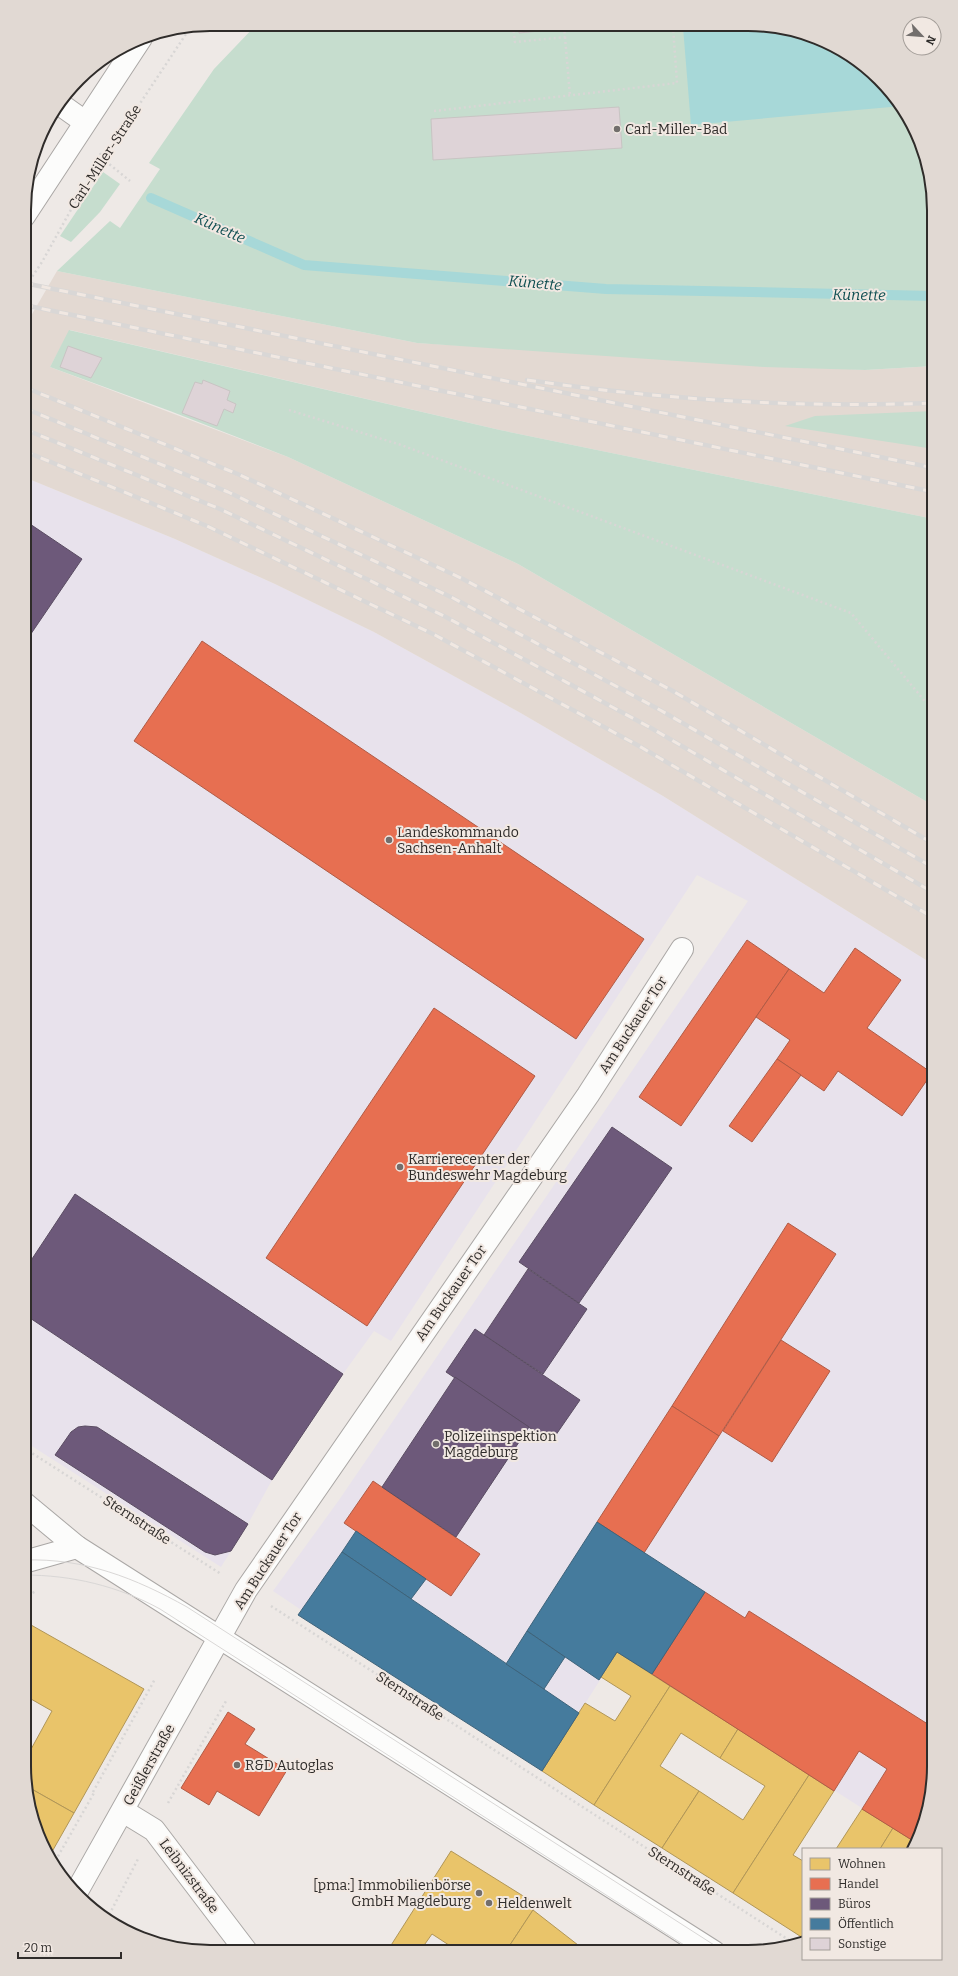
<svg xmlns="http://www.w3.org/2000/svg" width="958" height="1976" font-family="Bitter,serif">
	<rect width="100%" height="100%" fill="#eee9e6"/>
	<polygon fill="#e8e2ec" points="24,477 175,539 275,584 374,632 519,712 663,796 934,965 934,1778 924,1826 915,1842 618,1652 542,1771 273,1591 339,1500 748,901 697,875 391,1341 374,1331 343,1374 272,1480 248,1524 221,1567 24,1441"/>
	<polygon fill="#e3d9d2" points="57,271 417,343 865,370 934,366 934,519 500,430 70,330 50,367 288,457 518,564 934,806 934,965 663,796 519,712 374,632 275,584 175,539 24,477 24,328"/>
	<g fill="#c6ddce">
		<polygon points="257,24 784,28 830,43 870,70 903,107 924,151 934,210 934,366 865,370 764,367 417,343 57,271 110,221 120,228 160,169 149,163 214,69"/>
		<polygon points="103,172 120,184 100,212 71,242 60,236"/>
		<polygon points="69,330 500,430 934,519 934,806 518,564 288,457 170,411 50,367"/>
		<polygon points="934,411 934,449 785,426 815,416"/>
	</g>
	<polygon fill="#a7d8d8" points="683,27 784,28 830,43 870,70 902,106 691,125"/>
	<g fill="#e9c46a" stroke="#b19657">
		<polygon points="24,1621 144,1689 74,1813 28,1787 24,1762 52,1711 24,1695"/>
		<polygon points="617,1652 670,1686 594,1805 542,1771 585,1703 615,1721 631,1696 601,1677"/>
		<polygon points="670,1686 738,1729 720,1758 681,1733 660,1766 699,1791 662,1848 594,1805"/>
		<polygon points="738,1729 809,1775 733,1893 662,1848 699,1791 743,1820 765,1786 720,1758"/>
		<polygon points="809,1775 834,1791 793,1855 803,1861 803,1938 733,1893"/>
		<polygon points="28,1787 74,1813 49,1857 34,1825"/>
		<polygon points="862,1809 893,1828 880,1849 836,1849"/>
		<polygon points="893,1828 915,1842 912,1849 880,1849"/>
		<polygon points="451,1851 536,1904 533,1910 506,1951 458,1951 432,1934 420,1951 390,1951 388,1950"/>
		<polygon points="533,1910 578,1945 591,1952 506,1951"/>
	</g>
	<g fill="#e76f51" stroke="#b05b45">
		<polygon points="202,641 644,939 576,1039 134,741"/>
		<polygon points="747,940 789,969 681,1126 639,1097"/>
		<polygon points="855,948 901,980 867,1028 932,1073 902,1116 838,1071 824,1091 777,1059 790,1040 756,1017 789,969 824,993"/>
		<polygon points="434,1008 535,1076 367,1326 266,1258"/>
		<polygon points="777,1059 801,1075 752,1142 729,1126"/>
		<polygon points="788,1223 836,1254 719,1436 672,1406"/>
		<polygon points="781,1340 830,1371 772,1462 723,1431"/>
		<polygon points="672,1406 719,1436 644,1553 597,1522"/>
		<polygon points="373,1481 480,1554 451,1596 344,1523"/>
		<polygon points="705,1592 745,1618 749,1611 934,1728 934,1778 924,1826 915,1842 862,1809 887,1769 859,1751 834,1791 652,1674"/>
		<polygon points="228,1712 255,1729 245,1744 287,1770 259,1816 217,1791 209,1805 181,1788"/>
	</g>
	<g fill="#6d597a" stroke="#5a4c62">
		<polygon points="24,520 82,559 24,644"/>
		<polygon points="612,1127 672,1168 579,1303 519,1262"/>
		<polygon points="75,1194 343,1374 272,1480 24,1314 24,1271"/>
		<polygon points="528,1269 587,1309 543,1374 484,1335"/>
		<polygon points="475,1329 580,1400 551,1442 446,1372"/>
		<polygon points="455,1377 529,1427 456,1537 382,1487"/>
		<polygon points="85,1426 97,1427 248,1524 231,1551 215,1555 205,1552 55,1455 71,1432 78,1427"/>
	</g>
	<g fill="#457b9d" stroke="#3e637a">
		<polygon points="597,1522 705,1592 652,1674 617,1652 599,1680 527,1631"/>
		<polygon points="356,1531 426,1579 411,1599 342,1552"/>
		<polygon points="342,1552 579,1713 542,1771 298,1615"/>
		<polygon points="527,1631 565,1657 544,1689 506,1664"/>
	</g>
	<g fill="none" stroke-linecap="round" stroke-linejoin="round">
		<polyline stroke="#a7d8d8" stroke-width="10" points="151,198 304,265 606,289 934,296"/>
	</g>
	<g fill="#ded3d7" stroke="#c8c4c3">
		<polygon points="519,26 549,26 549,30 519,33"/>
		<polygon points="619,107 622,148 433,160 431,119"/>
		<polygon points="68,346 102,358 91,378 60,367"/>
		<polygon points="203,380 230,391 227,400 236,404 233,413 224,409 217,426 182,413 195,382 202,384"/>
	</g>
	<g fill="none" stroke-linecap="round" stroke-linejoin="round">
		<defs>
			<g id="minor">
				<polyline points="61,105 85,122"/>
				<polyline points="24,216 141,38"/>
				<polyline points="24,1503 77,1547 714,1952"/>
				<polyline points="24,1562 77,1547"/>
				<polyline points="123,1811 154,1830 246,1951"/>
				<polyline points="76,1893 246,1590 588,1095 682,949"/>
			</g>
		</defs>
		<use href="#minor" stroke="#aaa7a5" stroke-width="24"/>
		<g stroke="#d8d6d5" stroke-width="2.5" stroke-dasharray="2 3" stroke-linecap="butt">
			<polyline points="513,26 515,42 565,37 564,26"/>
			<polyline points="463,31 514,29"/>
			<polyline points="565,37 570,96"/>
			<polyline points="434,111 677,83 673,27"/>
			<polyline points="100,153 103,159 130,181"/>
			<polyline points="24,289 42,262 78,197 190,28"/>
			<polyline points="289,410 401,445 851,613 934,712"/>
			<polyline points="24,1448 221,1574"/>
			<polyline points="24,1598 36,1591"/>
			<polyline points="271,1606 795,1944"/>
			<polyline points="93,1792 155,1679"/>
			<polyline points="168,1803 226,1701"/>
			<polyline points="53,1865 94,1793"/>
			<polyline points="107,1919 138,1859"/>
		</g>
		<use href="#minor" stroke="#fcfcfb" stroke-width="22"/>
		<g stroke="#d9d7d6" stroke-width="1">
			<path d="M24,1560C85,1558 135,1578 187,1607L725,1952"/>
			<path d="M24,1575C72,1575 118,1586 160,1609L695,1952"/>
		</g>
		<defs>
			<g id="rail">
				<polyline points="24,283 934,468"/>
				<polyline points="24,305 934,492"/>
				<path d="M527,380C663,400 797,408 934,403"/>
				<polyline points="24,387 240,475 463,579 671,690 934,844"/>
				<polyline points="24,408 228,492 453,598 660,710 934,868"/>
				<polyline points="24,429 220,509 444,616 651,728 934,893"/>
				<polyline points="24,451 207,526 435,635 639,746 934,918"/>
			</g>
		</defs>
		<use href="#rail" stroke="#d9d7d6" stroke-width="4.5"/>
		<use href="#rail" stroke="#f1e8e2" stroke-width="3" stroke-dasharray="9" stroke-linecap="butt"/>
	</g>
	<g fill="#726e6c" stroke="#f1e8e2" stroke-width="1.5">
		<circle cx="617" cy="129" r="4"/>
		<circle cx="389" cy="840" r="4"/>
		<circle cx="400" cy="1167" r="4"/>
		<circle cx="436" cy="1444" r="4"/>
		<circle cx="237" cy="1765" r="4"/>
		<circle cx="479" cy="1893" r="4"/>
		<circle cx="489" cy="1903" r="4"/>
	</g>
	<g text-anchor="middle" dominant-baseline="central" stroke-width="4" stroke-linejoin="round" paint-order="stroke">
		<g font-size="14" fill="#2f2c2a" stroke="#f1e8e2" text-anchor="start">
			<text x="625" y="129">Carl-Miller-Bad</text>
			<text x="397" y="832">Landeskommando<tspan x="397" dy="16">Sachsen-Anhalt</tspan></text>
			<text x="408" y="1159">Karrierecenter der<tspan x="408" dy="16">Bundeswehr Magdeburg</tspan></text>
			<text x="444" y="1436">Polizeiinspektion<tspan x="444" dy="16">Magdeburg</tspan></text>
			<text x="245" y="1765">R&amp;D Autoglas</text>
			<text x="471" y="1885" text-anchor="end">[pma:] Immobilienbörse<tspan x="471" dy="16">GmbH Magdeburg</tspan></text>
			<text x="497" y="1903">Heldenwelt</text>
		</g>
		<g font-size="14" fill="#2f2c2a" stroke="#f1e8e2">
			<text transform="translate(105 157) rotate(-57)">Carl-Miller-Straße</text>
			<text transform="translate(633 1025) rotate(-57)">Am Buckauer Tor</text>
			<text transform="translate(451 1293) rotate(-55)">Am Buckauer Tor</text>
			<text transform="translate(137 1520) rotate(33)">Sternstraße</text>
			<text transform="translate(268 1561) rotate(-57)">Am Buckauer Tor</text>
			<text transform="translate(410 1696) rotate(33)">Sternstraße</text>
			<text transform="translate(149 1765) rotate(-61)">Geißlerstraße</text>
			<text transform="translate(682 1871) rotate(33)">Sternstraße</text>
			<text transform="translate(189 1876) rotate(53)">Leibnizstraße</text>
		</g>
		<g font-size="15" font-style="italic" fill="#0d4d50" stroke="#f1e8e2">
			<text transform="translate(220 228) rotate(24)">Künette</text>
			<text transform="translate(535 283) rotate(5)">Künette</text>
			<text transform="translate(859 295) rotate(1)">Künette</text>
		</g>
	</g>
	<path d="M0 0H958V1976H0ZM210 31H748A179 179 0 0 1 927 210V1766A179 179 0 0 1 748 1945H210A179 179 0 0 1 31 1766V210A179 179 0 0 1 210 31Z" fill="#e1d9d3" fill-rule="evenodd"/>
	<path fill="none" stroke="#2f2c2a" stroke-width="2" d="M210 31H748A179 179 0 0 1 927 210V1766A179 179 0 0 1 748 1945H210A179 179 0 0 1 31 1766V210A179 179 0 0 1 210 31Z"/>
	<rect x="802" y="1848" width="140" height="112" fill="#f1e8e2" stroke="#a39d98"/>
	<rect x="810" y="1858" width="20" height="12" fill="#e9c46a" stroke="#a39d98"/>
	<text x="838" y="1868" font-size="12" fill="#2f2c2a">Wohnen</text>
	<rect x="810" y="1878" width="20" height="12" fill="#e76f51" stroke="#a39d98"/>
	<text x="838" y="1888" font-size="12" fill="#2f2c2a">Handel</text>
	<rect x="810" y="1898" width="20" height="12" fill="#6d597a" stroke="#a39d98"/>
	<text x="838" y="1908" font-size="12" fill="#2f2c2a">Büros</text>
	<rect x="810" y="1918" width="20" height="12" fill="#457b9d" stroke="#a39d98"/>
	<text x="838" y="1928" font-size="12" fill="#2f2c2a">Öffentlich</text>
	<rect x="810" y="1938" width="20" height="12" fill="#ded3d7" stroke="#a39d98"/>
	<text x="838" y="1948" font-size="12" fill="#2f2c2a">Sonstige</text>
	<g transform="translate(922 36) rotate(116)"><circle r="19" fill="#f1e8e2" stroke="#a39d98"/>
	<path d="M0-3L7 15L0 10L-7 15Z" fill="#726e6c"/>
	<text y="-6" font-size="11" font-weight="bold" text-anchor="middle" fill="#2f2c2a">N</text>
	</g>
	<path d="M18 1952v6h103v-6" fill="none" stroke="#2f2c2a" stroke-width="2"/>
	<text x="24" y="1952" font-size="12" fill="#2f2c2a" stroke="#f1e8e2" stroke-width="3" paint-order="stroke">20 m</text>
</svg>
